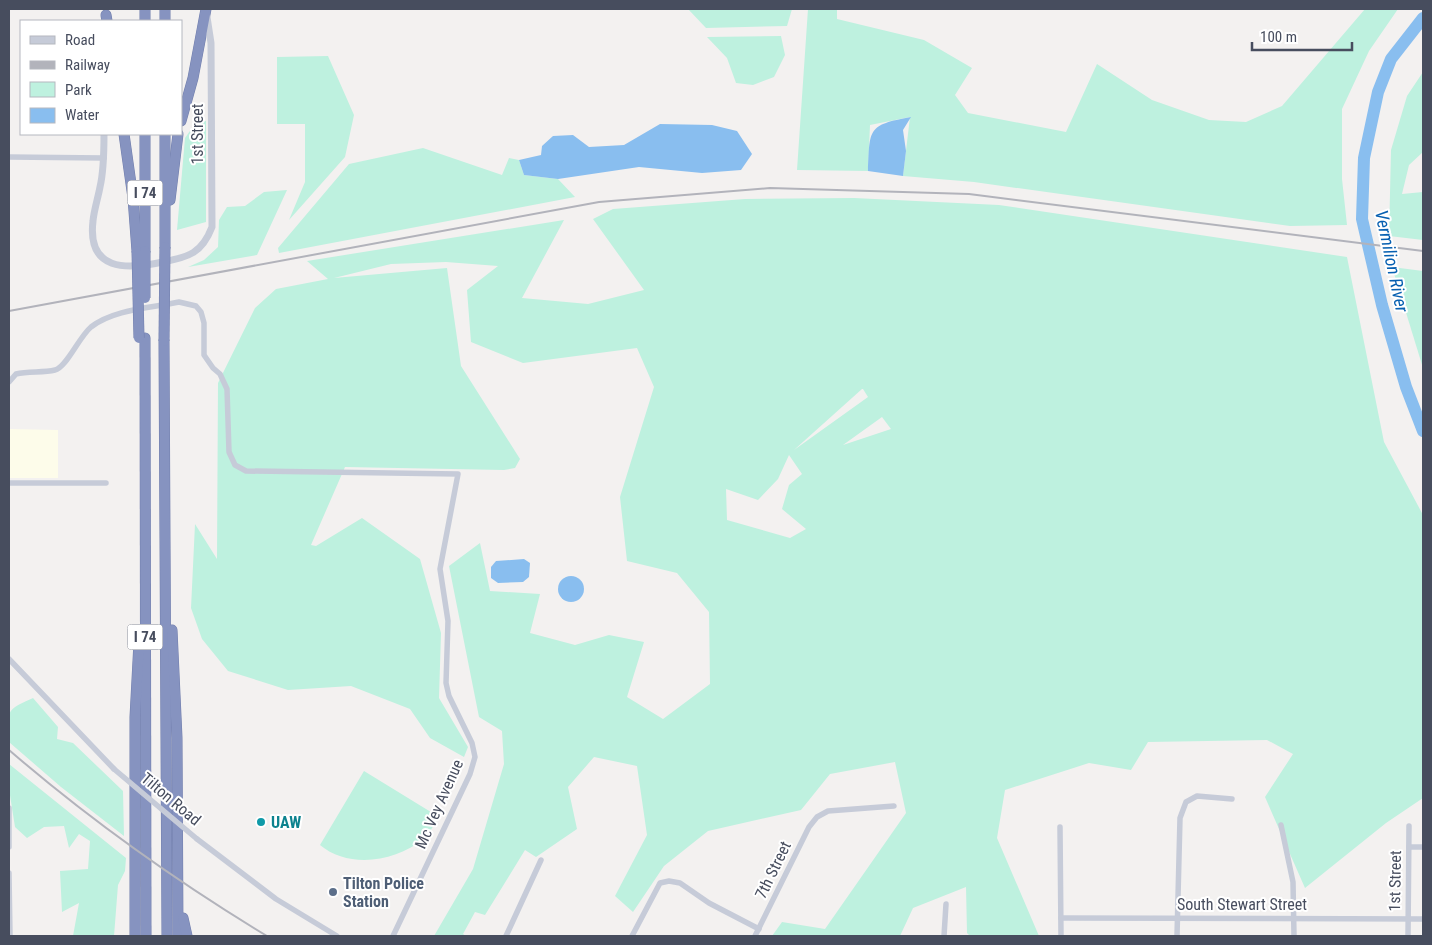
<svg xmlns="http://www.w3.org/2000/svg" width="1432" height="945" font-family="'Roboto Condensed',sans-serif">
	<rect width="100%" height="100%" fill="#f3f1f0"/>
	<polygon fill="#fdfcea" points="10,429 58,430 58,478 10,478"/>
	<g fill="#bef1df" fill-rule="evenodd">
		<polygon points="688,9 792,9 787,26 706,28"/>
		<polygon points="808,9 837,9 837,19 924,40 972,68 955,95 968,113 1066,132 1097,64 1152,100 1209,120 1246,122 1282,106 1365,9 1398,9 1369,51 1342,109 1342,179 1347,225 1290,226 974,182 903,176 910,117 870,125 868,171 797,170"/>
		<polygon points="781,36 785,55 774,77 753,85 736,83 727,58 707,37"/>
		<polygon points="328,56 354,115 345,157 289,220 305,182 305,124 277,124 277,57"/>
		<polygon points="1423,72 1423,152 1409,165 1402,194 1423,192 1423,240 1389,236 1391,150 1407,96"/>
		<polygon points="197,121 206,121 206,222 177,230 185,138"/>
		<polygon points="423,148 502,175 509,158 519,160 524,175 558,179 575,197 279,253 278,248 349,164"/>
		<polygon points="287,190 257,255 188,267 204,260 218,247 219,220 227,207 245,206 264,192"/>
		<path d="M854,198L999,205L1347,257L1384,442L1423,515V798L1386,823L1305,888L1265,797L1293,754L1267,740L1148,742L1131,770L1089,763L1005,790L997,838L1039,936H970L967,933L966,887L913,908L900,936H772L782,922L825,929L906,813L895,762L830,774L801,810L708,831L664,866L633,912L615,896L647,835L637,766L594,757L568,787L577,829L536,857L525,850L485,915L475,912L463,934L466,936H434L473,869L504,764L502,731L479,717L449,566L480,543L490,591L540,594L530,633L575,645L609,635L644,642L627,697L663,719L710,684L709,612L677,573L627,561L620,497L654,387L637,348L523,363L471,342L467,290L498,266L446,262L391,264L334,278L447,268L461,366L520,459L515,468L504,470L345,467L311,545L316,546L362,518L420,559L441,633L439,698L468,747L464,757L430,738L410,709L351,686L288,690L228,671L202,639L191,608L195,524L217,559L218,383L255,308L276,289L328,279L307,261L564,220L522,298L588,304L644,290L593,219L613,209L745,199ZM863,389L868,397L794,450L862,389ZM882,417L891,429L843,445ZM789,455L802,474L789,485L782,509L806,529L790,538L727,520L726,489L758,500L778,479Z"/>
		<polygon points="1392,267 1423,271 1423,368"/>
		<path d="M33,698L58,727L57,739L73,743L123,791L124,836L61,787L9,742C9,711 3,711 33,698Z"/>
		<polygon points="9,764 126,858 125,871 118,885 114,936 73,936 79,903 62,912 60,871 88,869 90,841 79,834 69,848 64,826 44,827 27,838 15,827 9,789"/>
		<path d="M364,771L439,817C434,824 430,833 423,839C396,862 348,869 320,845Z"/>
	</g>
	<g fill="#89beef">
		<path d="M911,117L903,130L906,151L903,176L868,171C870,129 867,125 911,117Z"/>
		<polygon points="660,124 712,125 737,131 752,154 741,170 702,173 639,167 558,179 524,175 519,160 541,155 542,146 553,136 573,135 589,147 624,145"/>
		<polygon points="524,559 530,563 529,577 523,582 498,583 491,578 491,567 496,561"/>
		<circle cx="571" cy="589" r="13"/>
	</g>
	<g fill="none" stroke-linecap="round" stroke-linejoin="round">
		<polyline stroke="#89beef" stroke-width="12" points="1423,18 1391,59 1378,92 1364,158 1362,219 1382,305 1406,387 1423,431"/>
		<defs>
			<g id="motorway">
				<polyline points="165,9 165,21"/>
				<polyline points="106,15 107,21"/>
				<polyline points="145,21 145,9"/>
				<polyline points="181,121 193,78 206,9"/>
				<polyline points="124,134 133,198 137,251"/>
				<polyline points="170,200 178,134"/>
				<polyline points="165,247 165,134"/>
				<polyline points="145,251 145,134"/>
				<polyline points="145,338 146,936"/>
				<polyline points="164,341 167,936"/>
				<polyline points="172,630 177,738 178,936"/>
				<polyline points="183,918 187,936"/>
				<polyline points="135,936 135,717 139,642"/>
			</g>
		</defs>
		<use href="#motorway" stroke="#717eac" stroke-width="11"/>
		<g stroke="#c6cbd8" stroke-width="5.5">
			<polyline points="9,157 104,158"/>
			<path d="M9,382L16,374C29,371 43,373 55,370C66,368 79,337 91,327C114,309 152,308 179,302L196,306L201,312L204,323V355L213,368L220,374L227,389L229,452L235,465L246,471L458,474L440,569L448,621L446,683L449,696L472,743L475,757L470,774L393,936"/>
			<polyline points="9,483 106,483"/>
			<polyline points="9,659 114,769"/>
			<polyline points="9,808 9,847"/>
			<polyline points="1281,825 1293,882 1294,936"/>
			<polyline points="1060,827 1061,936"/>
			<polyline points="197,839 276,899 337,936"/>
			<polyline points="1409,847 1423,847"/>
			<polyline points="9,873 10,936"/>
			<polyline points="1061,918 1423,919"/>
			<polyline points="506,936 541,860"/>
			<polyline points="632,936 660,883 669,881 680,883 709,903 759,929"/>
			<polyline points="755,936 809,827 817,817 828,811 894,806"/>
			<polyline points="944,936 946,904"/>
			<polyline points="1177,936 1180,818 1186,802 1197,796 1232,799"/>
			<polyline points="1408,936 1409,826"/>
		</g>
		<path stroke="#c6cbd8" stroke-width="7" d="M104,134C104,152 104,170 100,187C98,198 94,210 93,221C87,271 126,270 163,262C189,257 202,253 212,227L211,43L207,17"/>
		<use href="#motorway" stroke="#8693c0" stroke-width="10"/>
		<g stroke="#b2b3bb" stroke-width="2">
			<polyline points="9,311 599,202 770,188 969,194 1423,251"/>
			<path d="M9,750C89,819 176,881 267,936"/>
		</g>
		<defs>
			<g id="motorway-bridge">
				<polyline points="137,251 139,338"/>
				<polyline points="145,251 145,298"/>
				<polyline points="164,341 165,247"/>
			</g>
		</defs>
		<use href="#motorway-bridge" stroke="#717eac" stroke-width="11" stroke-linecap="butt"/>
		<polyline stroke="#c6cbd8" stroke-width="5.5" points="114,769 197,839"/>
		<use href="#motorway-bridge" stroke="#8693c0" stroke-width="10"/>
	</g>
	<circle fill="#0f9aa8" stroke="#fff" stroke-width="2" cx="261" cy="822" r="5"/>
	<circle fill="#5c6f8a" stroke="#fff" stroke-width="2" cx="333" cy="892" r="5"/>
	<g text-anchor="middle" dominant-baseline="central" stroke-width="4" stroke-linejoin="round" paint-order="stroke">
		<g fill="#fff" stroke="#7e828e" stroke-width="1">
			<rect x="127.5" y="180.5" width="35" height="25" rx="4"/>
			<rect x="127.5" y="624.5" width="35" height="25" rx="4"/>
		</g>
		<g font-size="15" font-weight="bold" fill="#474d5e">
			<text x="145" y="193">I 74</text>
			<text x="145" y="637">I 74</text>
		</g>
		<g font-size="16" fill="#474d5e" stroke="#fff">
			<text transform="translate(197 134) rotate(-90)">1st Street</text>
			<text transform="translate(171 799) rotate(40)">Tilton Road</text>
			<text transform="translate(439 804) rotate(-66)">Mc Vey Avenue</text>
			<text transform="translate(773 870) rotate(-64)">7th Street</text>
			<text transform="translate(1395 881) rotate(-89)">1st Street</text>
			<text x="1242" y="904">South Stewart Street</text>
		</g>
		<g font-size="16" font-weight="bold" fill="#0d838f" stroke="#fff" text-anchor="start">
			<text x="271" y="822">UAW</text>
		</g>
		<g font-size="16" font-weight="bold" fill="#4e5e75" stroke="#fff" text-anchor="start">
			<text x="343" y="883">Tilton Police<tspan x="343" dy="18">Station</tspan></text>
		</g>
		<g font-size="18" font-style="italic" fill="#0760b1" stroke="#fff">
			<text transform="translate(1392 261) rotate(78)">Vermilion River</text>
		</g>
	</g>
	<rect width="1432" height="945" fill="none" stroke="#474d5e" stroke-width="20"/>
	<rect x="20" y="20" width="162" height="115" fill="#ffffff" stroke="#b5b8bf"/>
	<rect x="30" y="36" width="25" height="8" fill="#c6cbd8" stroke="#b5b8bf"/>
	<text x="65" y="45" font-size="15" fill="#474d5e">Road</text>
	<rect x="30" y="61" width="25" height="8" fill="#b2b3bb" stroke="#b5b8bf"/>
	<text x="65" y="70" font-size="15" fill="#474d5e">Railway</text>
	<rect x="30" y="82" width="25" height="15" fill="#bef1df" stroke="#b5b8bf"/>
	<text x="65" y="95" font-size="15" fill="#474d5e">Park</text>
	<rect x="30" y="108" width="25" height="15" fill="#89beef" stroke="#b5b8bf"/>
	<text x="65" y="120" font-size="15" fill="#474d5e">Water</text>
	<path d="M1252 42v8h100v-8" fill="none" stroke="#474d5e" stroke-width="2.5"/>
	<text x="1260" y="42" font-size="15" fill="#474d5e" stroke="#ffffff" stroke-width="4" paint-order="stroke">100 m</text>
</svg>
